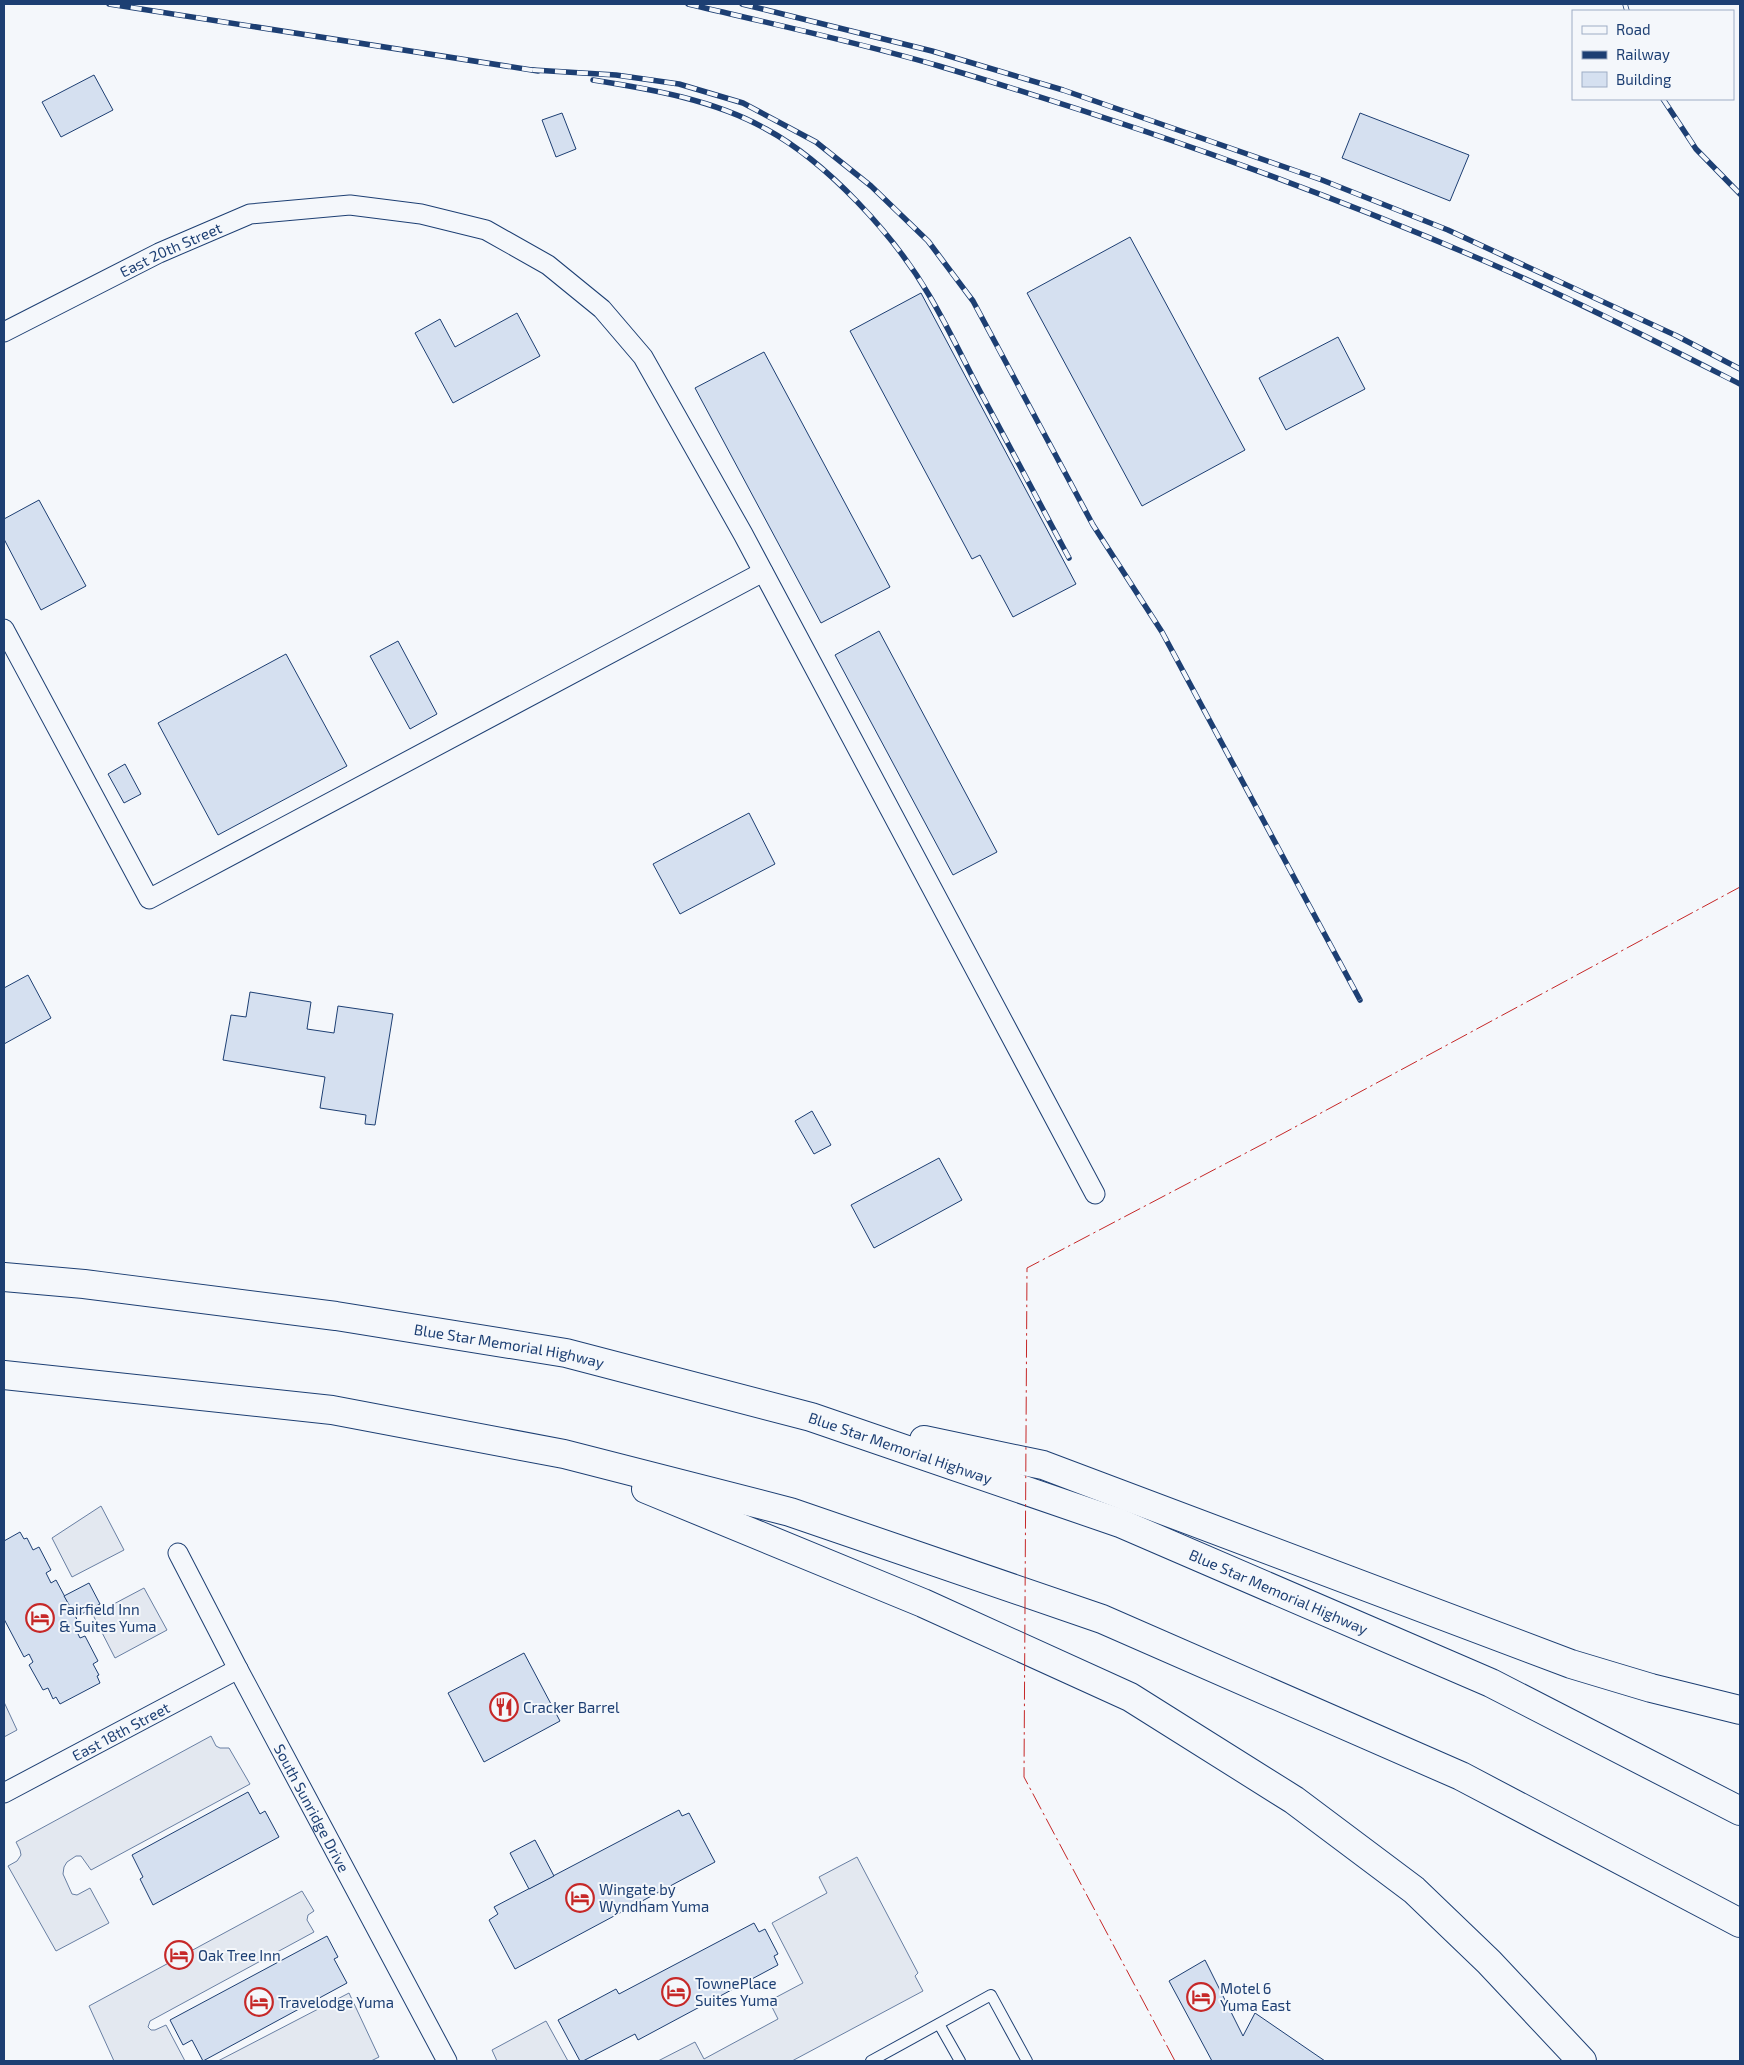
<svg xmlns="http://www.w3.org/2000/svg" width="1744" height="2065" font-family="'Exo 2',sans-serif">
	<rect width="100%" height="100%" fill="#f4f7fb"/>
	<g fill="#e3e8f0" stroke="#687fa3">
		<polygon points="101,1506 124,1550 72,1577 52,1538"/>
		<polygon points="144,1588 167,1630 115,1658 93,1615"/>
		<polygon points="4,1702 17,1730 4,1737"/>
		<polygon points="211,1736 216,1746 220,1748 229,1748 250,1784 91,1870 81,1856 76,1856 67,1862 64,1867 63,1874 72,1894 77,1895 90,1888 109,1923 56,1951 8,1866 17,1861 21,1855 20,1850 16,1842"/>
		<polygon points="857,1857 918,1973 915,1976 923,1991 792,2061 658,2061 695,2042 704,2059 778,2019 769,2001 803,1983 772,1923 827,1893 819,1877"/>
		<polygon points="302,1891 314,1911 308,1915 307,1920 314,1932 150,2021 148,2027 151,2030 155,2030 166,2025 185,2061 114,2061 89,2006"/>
		<polygon points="349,1993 379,2057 371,2061 218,2061"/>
		<polygon points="546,2021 568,2061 497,2061 492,2050"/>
	</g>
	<g fill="#d5e0f0" stroke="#1d3f73">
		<polygon points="94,75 113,110 61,137 42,102"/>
		<polygon points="562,113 576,149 556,157 542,120"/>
		<polygon points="1360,113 1469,155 1450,201 1342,158"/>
		<polygon points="1130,237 1245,450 1142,506 1027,293"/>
		<polygon points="921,293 1076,584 1013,617 980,555 972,559 850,331"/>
		<polygon points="517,313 540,356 453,403 415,333 440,319 455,347"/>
		<polygon points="1338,337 1365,389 1286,430 1259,378"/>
		<polygon points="764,352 890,587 821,623 695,388"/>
		<polygon points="39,500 86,586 41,610 4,539 4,519"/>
		<polygon points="879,631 997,852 953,875 835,655"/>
		<polygon points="398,641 437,714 410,729 370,656"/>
		<polygon points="286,654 347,766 218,835 158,723"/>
		<polygon points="125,764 141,794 124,803 108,774"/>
		<polygon points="749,813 775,864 680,914 653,864"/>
		<polygon points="28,975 51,1018 4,1044 4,988"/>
		<polygon points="250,992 311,1002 307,1029 334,1033 338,1006 393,1014 375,1125 365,1124 366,1115 320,1108 325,1077 223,1060 231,1015 246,1017"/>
		<polygon points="812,1111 831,1145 814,1154 795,1121"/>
		<polygon points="939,1158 962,1200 874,1248 851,1205"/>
		<polygon points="20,1532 24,1539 27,1538 33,1550 39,1547 51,1570 46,1573 51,1583 56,1580 81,1627 76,1630 80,1638 85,1636 98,1661 93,1664 99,1675 97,1676 100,1683 60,1704 56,1697 53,1699 48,1688 43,1690 29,1665 33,1662 29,1654 24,1657 4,1619 4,1541"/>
		<polygon points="89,1583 100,1604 76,1617 64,1596"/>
		<polygon points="524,1653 560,1721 484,1762 448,1693"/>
		<polygon points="248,1792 260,1814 265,1811 279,1837 153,1905 140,1879 143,1877 132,1855"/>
		<polygon points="679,1810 682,1816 689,1813 715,1862 515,1969 489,1920 498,1914 494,1907"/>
		<polygon points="535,1840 554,1876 529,1889 510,1853"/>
		<polygon points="754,1923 759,1932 765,1929 778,1954 774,1956 778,1965 638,2040 635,2034 583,2061 580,2061 558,2020 616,1989 619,1994"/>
		<polygon points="327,1936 338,1957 334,1959 347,1983 203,2061 192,2040 183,2045 170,2020"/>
		<polygon points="1205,1960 1243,2036 1255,2013 1325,2061 1212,2061 1169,1981"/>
	</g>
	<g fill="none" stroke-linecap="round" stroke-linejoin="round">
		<defs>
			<g id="service">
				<polyline points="939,2024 960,2061"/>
				<polyline points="871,2061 991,1995 1027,2061"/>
			</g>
			<g id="minor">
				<path id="s1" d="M4,332L159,253L250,214L350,205L421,214L486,230L548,265L602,309L643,357L743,534L1095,1194"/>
				<polyline points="4,629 149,899 763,572"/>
				<path id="s2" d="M178,1553L238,1669L447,2061"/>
				<path id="s3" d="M4,1793L238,1669"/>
			</g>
			<g id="motorway">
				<path id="s4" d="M4,1277L84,1284L336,1316L566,1353L811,1417L1120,1523L1491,1683L1740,1811"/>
				<polyline points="4,1375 332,1410 564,1454 790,1512 1102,1619 1461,1776 1740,1923"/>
				<polyline points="924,1440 1043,1465 1571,1664 1651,1688 1740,1710"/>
				<polyline points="646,1489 923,1603 1130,1697 1294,1800 1414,1890 1489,1962 1582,2061"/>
			</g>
		</defs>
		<use href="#service" stroke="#1d3f73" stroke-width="12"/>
		<use href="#minor" stroke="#1d3f73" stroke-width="21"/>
		<use href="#motorway" stroke="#1d3f73" stroke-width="30"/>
		<use href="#service" stroke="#f4f7fb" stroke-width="10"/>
		<use href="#minor" stroke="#f4f7fb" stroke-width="19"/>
		<use href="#motorway" stroke="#f4f7fb" stroke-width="28"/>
		<defs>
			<g id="rail">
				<polyline points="109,4 538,71"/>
				<path d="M688,4C772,24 857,42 939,66C1134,124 1326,191 1512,273C1589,307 1665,346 1740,384"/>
				<polyline points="742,4 932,51 1063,90 1322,180 1448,230 1677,336 1740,369"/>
				<polyline points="1625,4 1627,11"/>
				<polyline points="533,70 616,75 679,84 743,103 816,142 871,186 928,241 973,301 1093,525 1162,632 1360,1000"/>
				<path d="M593,80C650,89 715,100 766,129C827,162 894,235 929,295C948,327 964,361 982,395C1011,449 1040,504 1069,558"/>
				<polyline points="1663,99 1696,149 1740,194"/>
			</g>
		</defs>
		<use href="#rail" stroke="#1d3f73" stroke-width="5.5"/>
		<use href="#rail" stroke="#f4f7fb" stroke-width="4" stroke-dasharray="11" stroke-linecap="butt"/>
		<polyline stroke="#c62828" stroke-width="1" stroke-dasharray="18 4 2.5 4" stroke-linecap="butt" points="1175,2061 1024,1777 1027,1268 1282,1134 1740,887"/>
	</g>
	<defs>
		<symbol id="hotel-ring" viewBox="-11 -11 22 22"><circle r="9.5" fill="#f4f7fb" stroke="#c62828" stroke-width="1.5"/><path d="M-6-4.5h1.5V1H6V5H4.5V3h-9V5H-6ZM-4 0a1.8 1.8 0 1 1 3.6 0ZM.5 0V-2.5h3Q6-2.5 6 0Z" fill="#c62828"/></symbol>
		<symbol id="restaurant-ring" viewBox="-11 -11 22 22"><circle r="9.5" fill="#f4f7fb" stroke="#c62828" stroke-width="1.5"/><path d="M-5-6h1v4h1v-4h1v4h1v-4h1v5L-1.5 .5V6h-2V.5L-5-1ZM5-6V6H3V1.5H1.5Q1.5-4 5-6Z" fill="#c62828"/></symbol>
	</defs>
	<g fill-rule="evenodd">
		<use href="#hotel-ring" x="24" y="1602" width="32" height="32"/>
		<use href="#restaurant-ring" x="488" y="1691" width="32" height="32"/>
		<use href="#hotel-ring" x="564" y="1882" width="32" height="32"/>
		<use href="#hotel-ring" x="163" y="1939" width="32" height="32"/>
		<use href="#hotel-ring" x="660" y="1976" width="32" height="32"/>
		<use href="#hotel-ring" x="1185" y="1981" width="32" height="32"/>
		<use href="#hotel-ring" x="243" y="1986" width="32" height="32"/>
	</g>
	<g text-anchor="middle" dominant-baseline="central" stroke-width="4" stroke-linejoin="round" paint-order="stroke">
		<g font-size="15" fill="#1d3f73" stroke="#f4f7fb">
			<text stroke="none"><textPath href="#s1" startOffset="186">East 20th Street</textPath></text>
			<text stroke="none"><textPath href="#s4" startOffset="510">Blue Star Memorial Highway</textPath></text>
			<text stroke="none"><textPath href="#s4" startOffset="915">Blue Star Memorial Highway</textPath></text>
			<text stroke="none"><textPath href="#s4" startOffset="1320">Blue Star Memorial Highway</textPath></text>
			<text stroke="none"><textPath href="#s3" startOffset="132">East 18th Street</textPath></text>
			<text stroke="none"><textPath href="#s2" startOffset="288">South Sunridge Drive</textPath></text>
		</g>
		<g font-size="15" fill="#1d3f73" stroke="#f4f7fb" text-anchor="start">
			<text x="59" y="1609">Fairfield Inn<tspan x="59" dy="17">&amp; Suites Yuma</tspan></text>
			<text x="523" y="1707">Cracker Barrel</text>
			<text x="599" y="1889">Wingate by<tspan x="599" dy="17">Wyndham Yuma</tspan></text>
			<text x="198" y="1955">Oak Tree Inn</text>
			<text x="695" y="1983">TownePlace<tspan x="695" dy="17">Suites Yuma</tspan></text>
			<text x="1220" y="1988">Motel 6<tspan x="1220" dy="17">Yuma East</tspan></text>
			<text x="278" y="2002">Travelodge Yuma</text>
		</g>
	</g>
	<rect width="1744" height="2065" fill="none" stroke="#1d3f73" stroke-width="10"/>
	<rect x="1572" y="10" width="162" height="90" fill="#f4f7fb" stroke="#9eadc5"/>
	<rect x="1582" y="26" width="25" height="8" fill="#f4f7fb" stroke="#9eadc5"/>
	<text x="1616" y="35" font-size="15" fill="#1d3f73">Road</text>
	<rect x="1582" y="51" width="25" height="8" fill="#1d3f73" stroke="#9eadc5"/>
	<text x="1616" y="60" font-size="15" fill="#1d3f73">Railway</text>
	<rect x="1582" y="72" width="25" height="15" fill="#d5e0f0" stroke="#9eadc5"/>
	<text x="1616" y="85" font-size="15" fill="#1d3f73">Building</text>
</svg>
